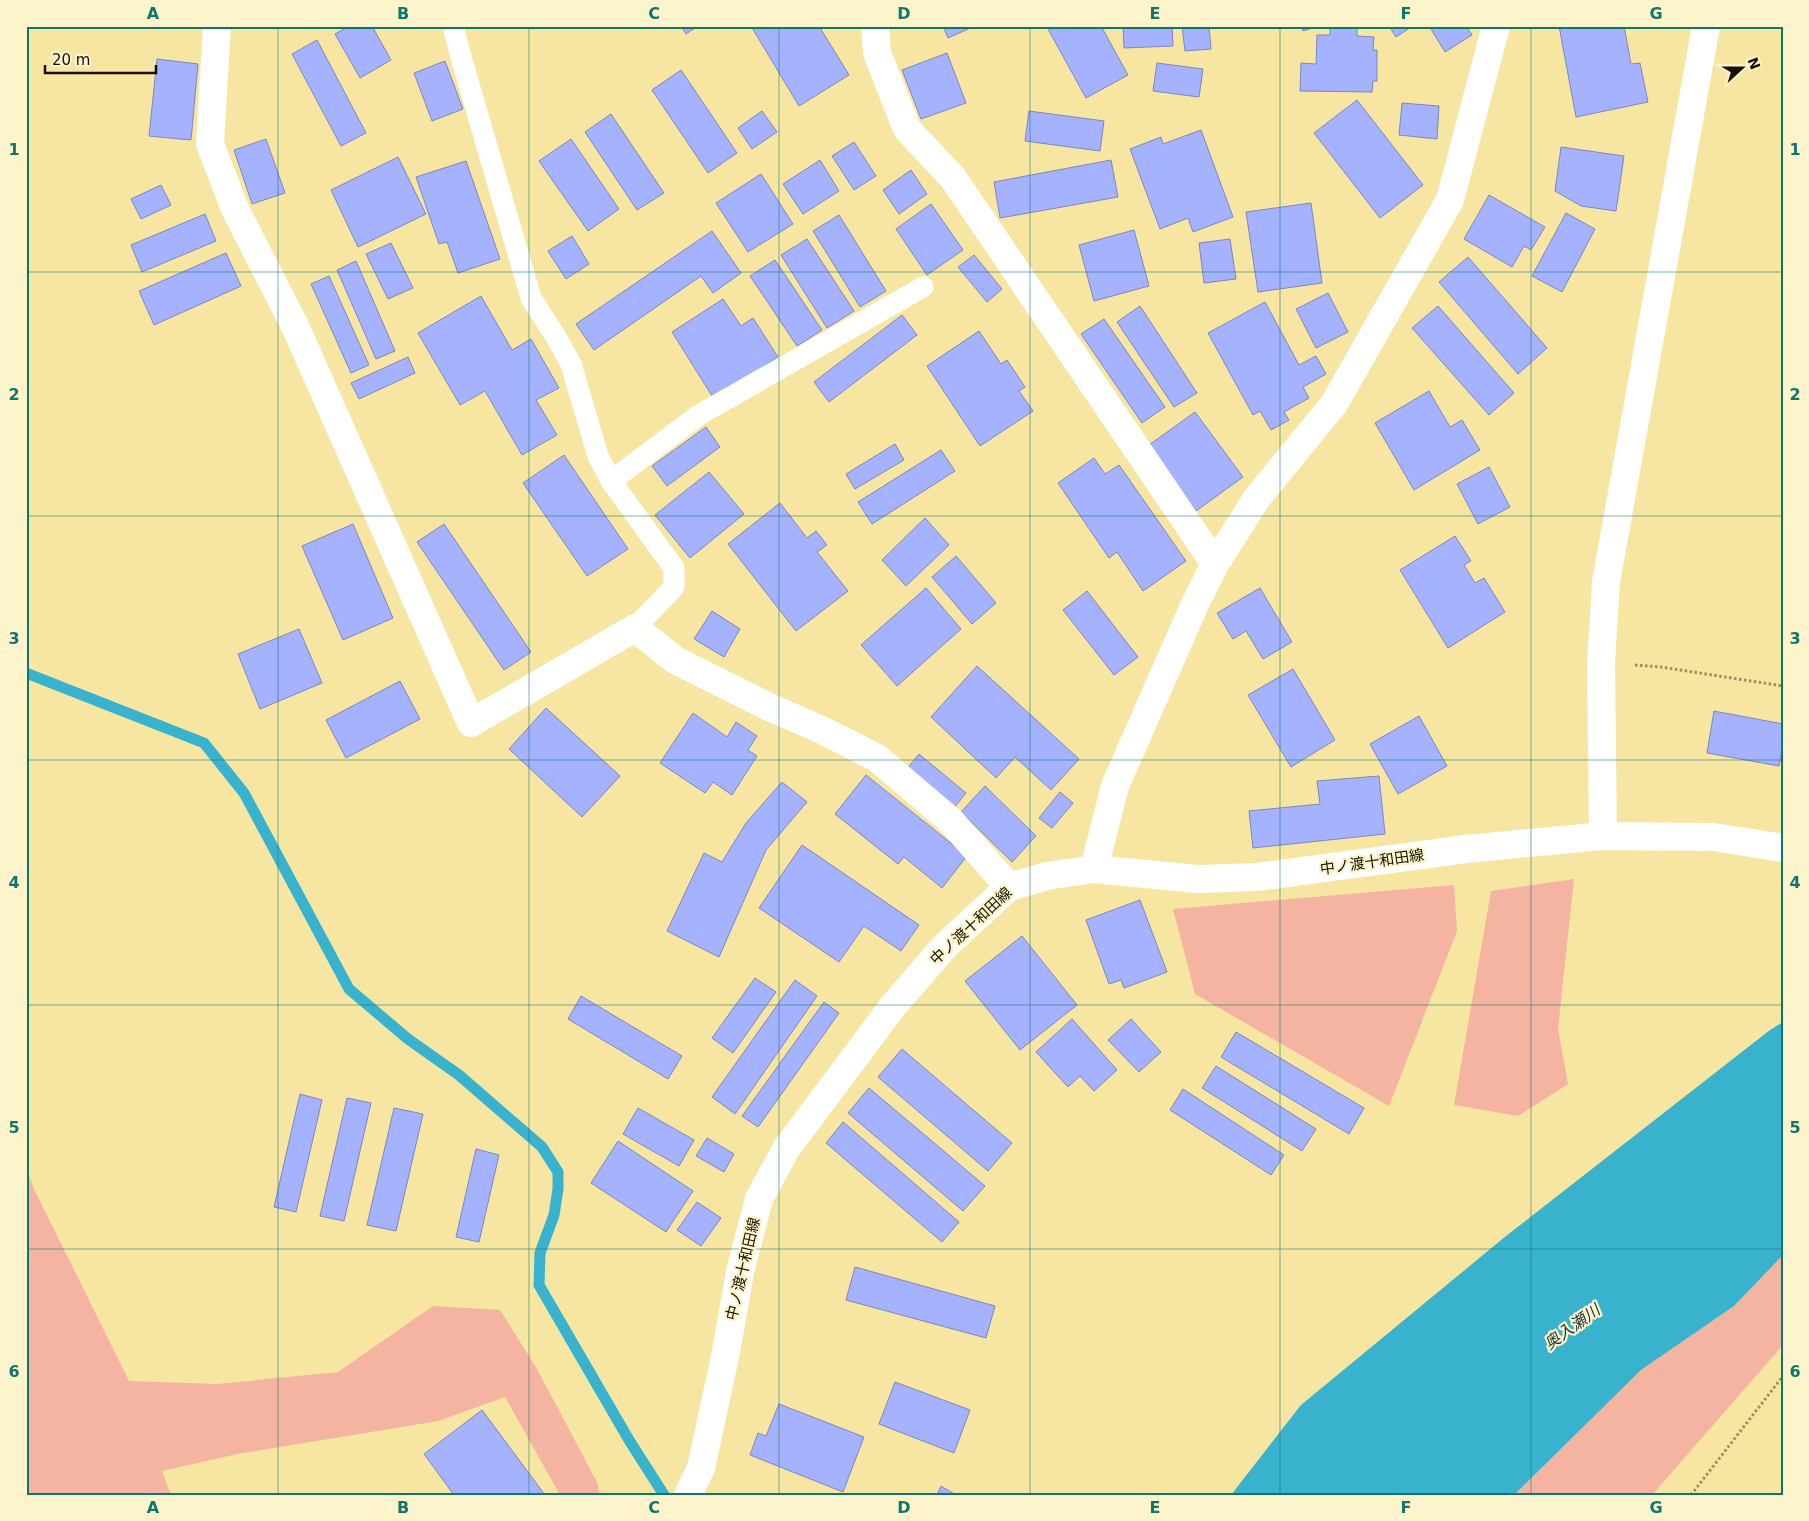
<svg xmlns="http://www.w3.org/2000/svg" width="1809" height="1521" font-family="'DejaVu Sans','Noto Sans JP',sans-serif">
	<rect width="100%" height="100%" fill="#f7e6a1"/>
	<g fill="#f5b3a1">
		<polygon points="1574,879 1558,1029 1568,1084 1518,1116 1454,1105 1491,891"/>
		<polygon points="1454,885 1457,931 1389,1106 1195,994 1173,909"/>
		<polygon points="26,1168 34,1189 129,1381 217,1384 338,1372 433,1306 500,1310 537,1369 598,1484 599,1495 560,1495 505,1397 438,1421 237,1454 162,1471 171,1495 26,1495"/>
		<polygon points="1783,1255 1783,1345 1652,1495 1514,1495 1641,1370 1734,1306"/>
	</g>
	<polygon fill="#39b2cd" points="1783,1022 1783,1255 1734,1306 1641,1370 1514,1495 1231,1495 1301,1405 1506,1236 1770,1030"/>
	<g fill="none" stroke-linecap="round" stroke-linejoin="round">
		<polyline stroke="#39b2cd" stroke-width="11" points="26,673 204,743 244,793 349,989 408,1039 459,1075 542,1147 558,1172 558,1189 554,1215 540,1253 539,1285 629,1440 664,1495"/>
	</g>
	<g fill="#a5b2ff" stroke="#7c86c1">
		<polygon points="349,26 372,26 391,60 360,78 335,34"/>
		<polygon points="681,26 698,26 686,34"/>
		<polygon points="751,26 819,26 849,75 799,106"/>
		<polygon points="943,26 975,26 948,38"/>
		<polygon points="1053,26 1101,26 1128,75 1086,98 1048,29"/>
		<polygon points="1123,26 1172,26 1173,46 1124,48"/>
		<polygon points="1182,26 1209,26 1211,49 1185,51"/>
		<polygon points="1302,26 1318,26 1303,31"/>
		<polygon points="1330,26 1357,26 1357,36 1374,37 1373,50 1377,50 1377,81 1373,81 1372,92 1300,91 1301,63 1316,64 1317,35 1330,35"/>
		<polygon points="1389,26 1413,26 1396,37"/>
		<polygon points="1429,26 1466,26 1472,35 1445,52"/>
		<polygon points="1559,26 1624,26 1631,64 1640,63 1648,102 1576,117"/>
		<polygon points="317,40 366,133 341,146 292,54"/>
		<polygon points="947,53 966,103 921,119 902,70"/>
		<polygon points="157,59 198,64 191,140 149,136"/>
		<polygon points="445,61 463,109 432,121 414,73"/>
		<polygon points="1157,63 1203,69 1199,97 1153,91"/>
		<polygon points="681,70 737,153 708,173 652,90"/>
		<polygon points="1357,100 1423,185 1380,218 1314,133"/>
		<polygon points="1402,103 1439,106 1437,139 1399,135"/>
		<polygon points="762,111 777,132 752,149 738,128"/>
		<polygon points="1029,111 1104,121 1100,151 1025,141"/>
		<polygon points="611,114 664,193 637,210 585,132"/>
		<polygon points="1201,130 1233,217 1193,232 1188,218 1160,229 1130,149 1161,137 1163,144"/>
		<polygon points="266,139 285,193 252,204 234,150"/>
		<polygon points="571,139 619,209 588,231 539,161"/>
		<polygon points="854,142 876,176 854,190 832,156"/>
		<polygon points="1561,147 1624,156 1616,211 1581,206 1555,191"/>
		<polygon points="398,157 426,214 358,247 331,190"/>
		<polygon points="820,160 839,191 803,214 783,184"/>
		<polygon points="1111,160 1118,197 1000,218 994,182"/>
		<polygon points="466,161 500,259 458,273 447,242 439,244 416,177"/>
		<polygon points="911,170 927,194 899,214 883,190"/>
		<polygon points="761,174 793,224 748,252 716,203"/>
		<polygon points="161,185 171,205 141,219 131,199"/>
		<polygon points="1489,195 1545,227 1531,250 1524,246 1512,267 1464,239"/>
		<polygon points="1311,203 1322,283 1258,292 1246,212"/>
		<polygon points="931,204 963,250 927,275 896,229"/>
		<polygon points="1566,213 1595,229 1562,292 1532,276"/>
		<polygon points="205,214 216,241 142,272 131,245"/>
		<polygon points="839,215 886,291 860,307 813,231"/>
		<polygon points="1134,230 1149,286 1094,301 1079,245"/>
		<polygon points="712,231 741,273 713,293 701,276 594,350 576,324"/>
		<polygon points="572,236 589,264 566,279 548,251"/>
		<polygon points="807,239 854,311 827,328 781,255"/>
		<polygon points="1230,239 1236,279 1204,283 1199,243"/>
		<polygon points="391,243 413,288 388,299 366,254"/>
		<polygon points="226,253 241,286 154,325 139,291"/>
		<polygon points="974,255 1002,289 987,302 958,267"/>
		<polygon points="1468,257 1547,348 1518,374 1439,282"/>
		<polygon points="775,260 822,330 797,346 750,276"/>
		<polygon points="356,261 395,351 376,359 337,270"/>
		<polygon points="329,276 369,365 351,373 311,284"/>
		<polygon points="1328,293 1348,332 1316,348 1296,309"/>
		<polygon points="481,296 512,350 531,339 559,388 536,400 557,435 522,455 485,391 460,405 418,333"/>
		<polygon points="723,299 741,326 753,318 778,357 714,399 672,332"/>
		<polygon points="1265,302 1299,365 1316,356 1326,374 1303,387 1309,398 1284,412 1289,420 1271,430 1260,411 1253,415 1208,333"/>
		<polygon points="1140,306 1197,393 1174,407 1117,322"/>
		<polygon points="1438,306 1514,393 1489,415 1412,328"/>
		<polygon points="902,315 917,335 829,402 814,382"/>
		<polygon points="1104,319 1165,407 1142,423 1081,334"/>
		<polygon points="979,331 1001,364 1007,360 1025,387 1019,391 1033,411 980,446 927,366"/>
		<polygon points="408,357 415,373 359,399 351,383"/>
		<polygon points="1429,391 1450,427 1462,420 1480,450 1414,490 1375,423"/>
		<polygon points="1195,412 1243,477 1196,511 1149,445"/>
		<polygon points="706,427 720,447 667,486 652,466"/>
		<polygon points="895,444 904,460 855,489 846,474"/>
		<polygon points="941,450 955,471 872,524 858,502"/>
		<polygon points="564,455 628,549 587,576 523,483"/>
		<polygon points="1094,458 1105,474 1119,465 1186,561 1143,591 1117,552 1109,558 1058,483"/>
		<polygon points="1489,467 1510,507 1478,524 1457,484"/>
		<polygon points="709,472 744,514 690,558 655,515"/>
		<polygon points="780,503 807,538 816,531 827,545 817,552 848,591 796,631 728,544"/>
		<polygon points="925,518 949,545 906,586 882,560"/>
		<polygon points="353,524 393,618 343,640 302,546"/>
		<polygon points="444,524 531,652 504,670 417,542"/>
		<polygon points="1455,536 1471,561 1464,565 1475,583 1484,578 1505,612 1448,648 1400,570"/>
		<polygon points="956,556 996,603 972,624 932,577"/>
		<polygon points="926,588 961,629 897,686 861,645"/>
		<polygon points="1260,588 1292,642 1263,659 1246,631 1233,639 1217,613"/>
		<polygon points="1087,591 1138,657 1114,675 1063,610"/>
		<polygon points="712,611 740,629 724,657 694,639"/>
		<polygon points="299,629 322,683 260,709 238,654"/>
		<polygon points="977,666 1079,759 1051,790 1015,757 996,778 931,717"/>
		<polygon points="1293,669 1335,740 1291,767 1248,695"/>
		<polygon points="400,681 420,719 346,758 326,720"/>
		<polygon points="546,708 620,776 582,817 509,749"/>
		<polygon points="1714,711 1783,724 1783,744 1779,766 1707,753"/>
		<polygon points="693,713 727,737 736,722 757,736 748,750 757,756 732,795 713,782 705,793 660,763"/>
		<polygon points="1419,716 1447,766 1398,794 1370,744"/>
		<polygon points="919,754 966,793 953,809 906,770"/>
		<polygon points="866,775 967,856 942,888 904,857 898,864 835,814"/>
		<polygon points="1379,776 1385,834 1253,848 1249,811 1320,804 1317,781"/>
		<polygon points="782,782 807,802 766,850 719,957 667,931 704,853 722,862 746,823"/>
		<polygon points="985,786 1036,836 1012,862 961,812"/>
		<polygon points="1060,792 1073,803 1052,828 1039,818"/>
		<polygon points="802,845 919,925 901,951 864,926 839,962 759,908"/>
		<polygon points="1140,900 1167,972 1124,988 1121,980 1109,984 1086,920"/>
		<polygon points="1022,936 1077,1005 1020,1050 965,981"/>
		<polygon points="755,978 776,992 733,1053 712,1038"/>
		<polygon points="795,980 817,996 735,1114 712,1097"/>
		<polygon points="581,996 682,1056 668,1079 568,1019"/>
		<polygon points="824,1002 839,1013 758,1127 742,1116"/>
		<polygon points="1072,1019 1117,1070 1094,1091 1080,1076 1068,1087 1036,1052"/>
		<polygon points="1131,1019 1161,1052 1139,1072 1108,1040"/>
		<polygon points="1236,1032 1364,1108 1349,1134 1221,1057"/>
		<polygon points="902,1049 1012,1143 988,1171 878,1077"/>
		<polygon points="1216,1066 1316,1129 1302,1151 1202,1088"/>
		<polygon points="869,1088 985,1186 963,1211 848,1113"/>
		<polygon points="1183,1089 1284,1155 1271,1175 1170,1110"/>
		<polygon points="300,1094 322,1100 296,1212 274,1207"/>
		<polygon points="347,1098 371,1103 344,1221 320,1216"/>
		<polygon points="394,1108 423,1114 396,1231 367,1225"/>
		<polygon points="638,1108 694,1140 679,1166 623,1134"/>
		<polygon points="843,1122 959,1222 942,1242 826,1143"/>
		<polygon points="707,1138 734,1154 724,1172 696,1156"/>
		<polygon points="618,1141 693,1191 666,1232 591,1183"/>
		<polygon points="476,1149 499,1155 479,1242 456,1237"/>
		<polygon points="697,1202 721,1218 701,1246 677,1230"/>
		<polygon points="855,1267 995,1306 986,1338 846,1300"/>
		<polygon points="895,1382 970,1410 954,1453 879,1424"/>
		<polygon points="779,1404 864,1437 843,1492 750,1455 758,1433 766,1436"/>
		<polygon points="482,1410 545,1495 454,1495 424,1454"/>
		<polygon points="941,1486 956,1495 937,1495"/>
	</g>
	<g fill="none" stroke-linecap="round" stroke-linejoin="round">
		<g stroke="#9c8f5f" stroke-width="3" stroke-dasharray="2.5 2.5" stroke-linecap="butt">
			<polyline points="1635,665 1661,667 1783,686"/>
			<polyline points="1691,1495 1783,1376"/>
		</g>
		<g stroke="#fff" stroke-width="21">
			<polyline points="455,26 454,30 461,57 531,298 556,337 571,364 598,456 611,481"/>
			<polyline points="635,628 674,587 674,568 611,481 699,415 923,287"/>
		</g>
		<g stroke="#fff" stroke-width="28">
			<polyline points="217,26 210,144 235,209 295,326 471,723 635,628 675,660 769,707 822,730 877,758 951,821 1009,887"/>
			<polyline points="875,26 877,53 907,129 953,178 1215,564"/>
			<polyline points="1603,836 1601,663 1606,582 1706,26"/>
			<polyline points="1094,869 1115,786 1195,604 1215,564 1257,498 1334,404 1450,200 1496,26"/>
		</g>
		<polyline stroke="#fff" stroke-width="28" points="688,1495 701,1468 726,1352 740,1272 759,1199 786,1149 893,1006 945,946 1009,887 1047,876 1094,869 1197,879 1257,877 1466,849 1603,836 1714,837 1783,848"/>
	</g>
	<path fill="none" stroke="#0f766e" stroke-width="1" stroke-opacity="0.55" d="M278,26V1495M529,26V1495M779,26V1495M1030,26V1495M1280,26V1495M1531,26V1495M26,272H1783M26,516H1783M26,760H1783M26,1005H1783M26,1249H1783"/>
	<g text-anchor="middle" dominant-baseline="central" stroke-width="4.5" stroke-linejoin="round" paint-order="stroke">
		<g font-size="15" fill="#171100" stroke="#fdf4cb">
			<text transform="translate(1372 862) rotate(-8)">中ノ渡十和田線</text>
			<text transform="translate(971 926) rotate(-43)">中ノ渡十和田線</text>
			<text transform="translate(743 1269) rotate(-77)">中ノ渡十和田線</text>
		</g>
		<g font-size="16" font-style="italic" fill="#1b343b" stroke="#fdf4cb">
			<text transform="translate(1572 1327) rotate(-36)">奥入瀬川</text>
		</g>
	</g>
	<rect width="1809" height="1521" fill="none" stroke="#fdf4cb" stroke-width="55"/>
	<g transform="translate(1742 68) rotate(69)" stroke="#fdf4cb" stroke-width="4" paint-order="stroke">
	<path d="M0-4L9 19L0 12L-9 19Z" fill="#171100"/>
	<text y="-8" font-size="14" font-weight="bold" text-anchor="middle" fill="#171100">N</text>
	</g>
	<path d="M45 65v8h111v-8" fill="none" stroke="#171100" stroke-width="2.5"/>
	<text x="52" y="65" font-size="15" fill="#171100" stroke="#fdf4cb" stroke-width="4" paint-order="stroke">20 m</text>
	<rect x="28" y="28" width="1754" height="1466" fill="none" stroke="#0f766e" stroke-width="2"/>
	<g font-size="16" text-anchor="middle" font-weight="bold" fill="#0f766e">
		<text x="153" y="19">A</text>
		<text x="403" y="19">B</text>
		<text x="654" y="19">C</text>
		<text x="904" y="19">D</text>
		<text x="1155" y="19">E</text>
		<text x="1406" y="19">F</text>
		<text x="1656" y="19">G</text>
		<text x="14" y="155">1</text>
		<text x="1795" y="155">1</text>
		<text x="14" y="400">2</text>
		<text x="1795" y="400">2</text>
		<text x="14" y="644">3</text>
		<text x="1795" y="644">3</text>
		<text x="14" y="888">4</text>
		<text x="1795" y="888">4</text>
		<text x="14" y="1133">5</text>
		<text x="1795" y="1133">5</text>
		<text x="14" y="1377">6</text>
		<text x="1795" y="1377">6</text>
		<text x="153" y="1513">A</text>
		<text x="403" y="1513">B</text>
		<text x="654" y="1513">C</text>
		<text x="904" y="1513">D</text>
		<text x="1155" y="1513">E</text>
		<text x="1406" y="1513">F</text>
		<text x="1656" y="1513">G</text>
	</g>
</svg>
